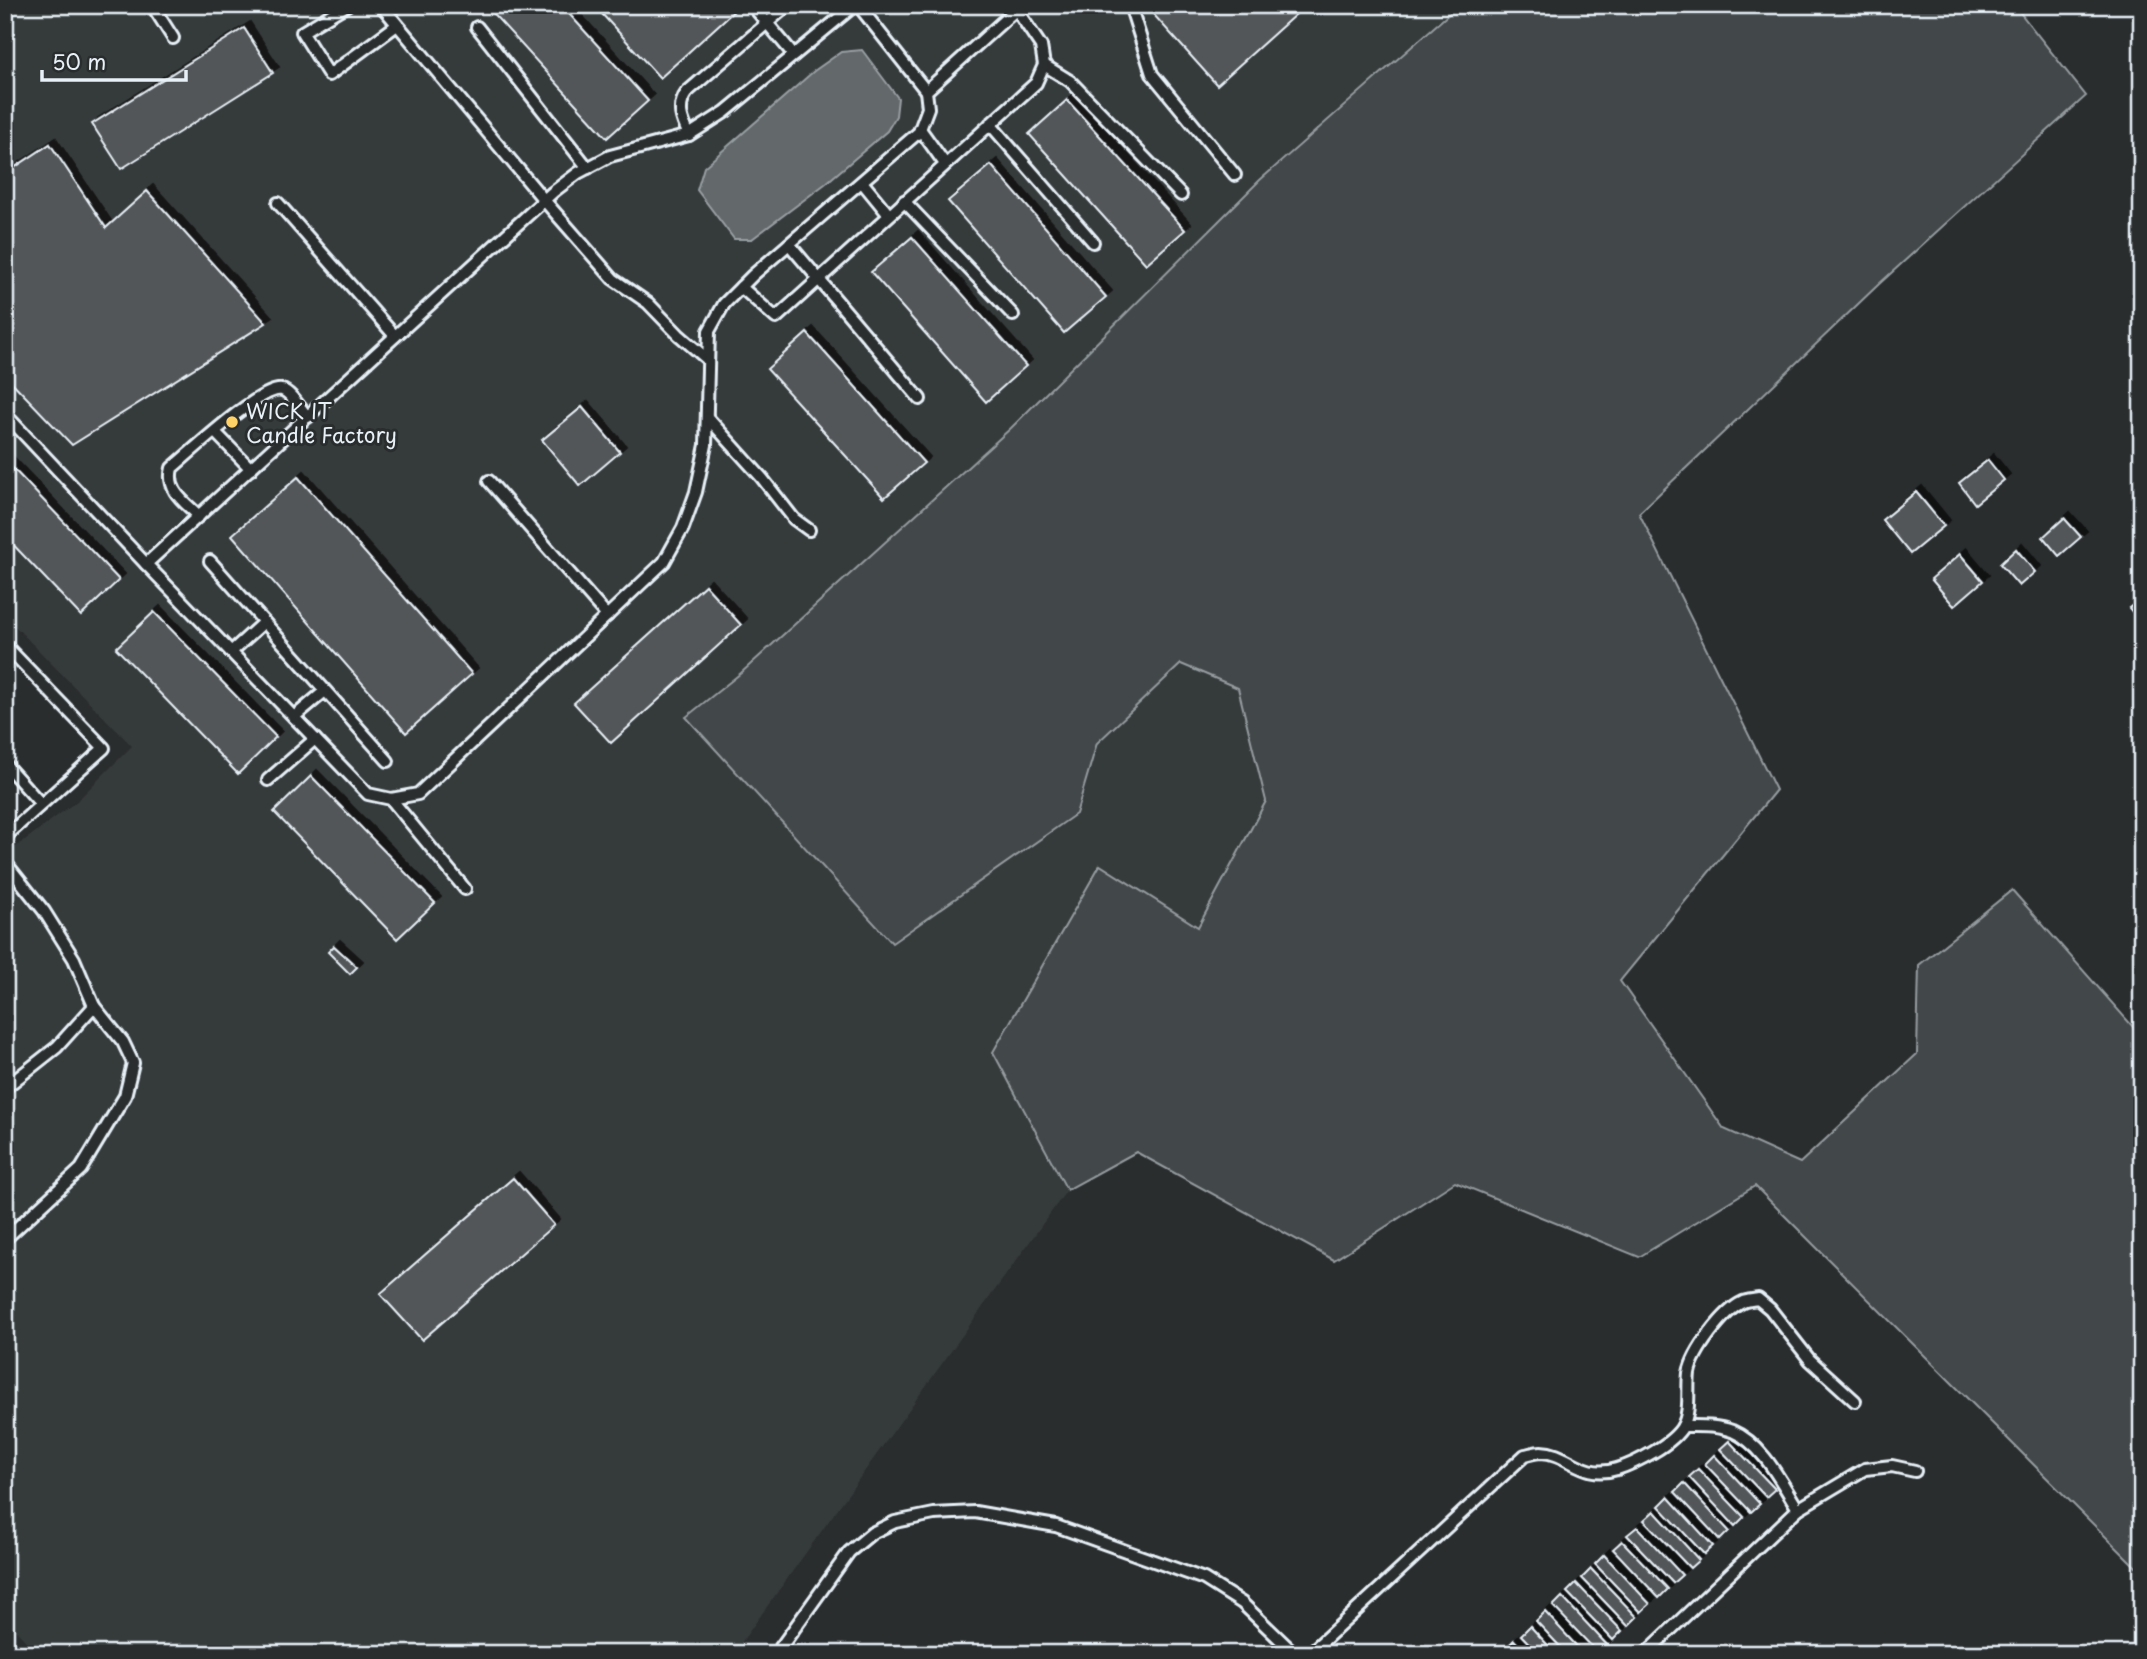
<svg xmlns="http://www.w3.org/2000/svg" width="2147" height="1659" font-family="'Playpen Sans',sans-serif">
	<defs>
		<filter id="shadow"><feDropShadow dx="6" dy="-6" stdDeviation="0" flood-color="#0009"/></filter>
	</defs>
	<rect width="100%" height="100%" fill="#2a2d2e"/>
	<filter id="ink" filterUnits="userSpaceOnUse"><feTurbulence type="fractalNoise" baseFrequency=".0143" numOctaves="2"/><feDisplacementMap in="SourceGraphic" scale="14" xChannelSelector="R" yChannelSelector="G"/><feConvolveMatrix kernelMatrix="1 2 1 2 8 2 1 2 1" color-interpolation-filters="sRGB"/></filter>
	<g filter="url(#ink)">
		<polygon fill="#363a3b" points="10,5 1459,5 1260,180 1011,428 741,673 686,716 1076,814 1097,743 1181,664 1238,688 1266,801 1198,928 1100,865 993,1052 1067,1190 733,1654 38,1654 5,1619 5,855 77,801 132,746 5,616 5,8"/>
		<polygon fill="#424648" stroke="#959ca0" stroke-width="2" points="1459,5 2014,5 2086,96 1878,285 1639,513 1776,790 1620,981 1724,1129 1800,1163 1917,1054 1919,965 2012,890 2142,1037 2142,1573 1755,1186 1639,1257 1455,1182 1334,1260 1136,1152 1067,1190 993,1052 1100,865 1198,927 1266,801 1238,688 1181,664 1097,743 1076,814 892,943 686,717 741,673 1011,428 1260,180"/>
		<polygon fill="#63686b" stroke="#989fa3" stroke-width="2" points="862,50 898,98 896,116 887,131 825,184 752,239 734,239 697,190 704,167 814,71 841,52"/>
		<g fill="#535759" stroke="#e8f1f8" stroke-width="2" filter="url(#shadow)">
			<polygon points="489,5 561,5 648,101 607,138 487,7"/>
			<polygon points="612,5 733,5 736,9 660,78 602,14"/>
			<polygon points="1145,5 1306,5 1217,85"/>
			<polygon points="244,28 273,73 121,169 92,124"/>
			<polygon points="1067,100 1185,230 1146,264 1029,134"/>
			<polygon points="50,144 106,228 147,191 266,323 72,445 5,375 5,174"/>
			<polygon points="991,165 1106,297 1064,333 948,201"/>
			<polygon points="912,237 1026,366 986,402 871,272"/>
			<polygon points="807,333 924,463 884,498 767,369"/>
			<polygon points="582,407 620,452 580,486 542,440"/>
			<polygon points="5,460 119,580 81,616 5,536"/>
			<polygon points="1988,460 2004,480 1975,504 1959,483"/>
			<polygon points="298,477 472,674 406,733 232,535"/>
			<polygon points="1916,492 1944,526 1910,554 1882,520"/>
			<polygon points="2064,518 2081,537 2059,556 2043,537"/>
			<polygon points="2016,549 2035,572 2019,586 2000,564"/>
			<polygon points="1960,554 1983,581 1954,606 1931,579"/>
			<polygon points="705,585 741,625 611,743 574,703"/>
			<polygon points="2142,598 2142,624 2129,608"/>
			<polygon points="154,612 276,737 238,774 116,648"/>
			<polygon points="311,776 435,903 397,939 274,812"/>
			<polygon points="334,946 357,967 350,974 328,952"/>
			<polygon points="513,1178 554,1225 422,1340 380,1294"/>
			<polygon points="1729,1441 1775,1489 1766,1497 1720,1449"/>
			<polygon points="1714,1455 1760,1504 1751,1512 1705,1464"/>
			<polygon points="1698,1469 1744,1517 1735,1526 1689,1477"/>
			<polygon points="1684,1483 1729,1531 1720,1540 1675,1492"/>
			<polygon points="1668,1497 1713,1546 1704,1554 1659,1506"/>
			<polygon points="1654,1511 1699,1560 1690,1568 1644,1520"/>
			<polygon points="1637,1527 1682,1575 1673,1583 1627,1535"/>
			<polygon points="1622,1541 1668,1589 1659,1598 1613,1549"/>
			<polygon points="1604,1555 1650,1604 1641,1612 1595,1564"/>
			<polygon points="1591,1569 1637,1617 1628,1626 1582,1578"/>
			<polygon points="1576,1583 1622,1631 1613,1640 1567,1592"/>
			<polygon points="1562,1597 1608,1646 1599,1654 1553,1606"/>
			<polygon points="1545,1612 1584,1654 1567,1654 1536,1621"/>
			<polygon points="1530,1626 1556,1654 1539,1654 1521,1635"/>
			<polygon points="1514,1640 1527,1654 1510,1654 1505,1649"/>
		</g>
		<g fill="none" stroke-linecap="round" stroke-linejoin="round">
			<defs>
				<g id="lane">
					<polyline points="152,5 173,38"/>
					<polyline points="347,5 302,32 329,75 397,25"/>
					<polyline points="381,5 544,200 613,279 648,303 679,335 708,360"/>
					<polyline points="752,5 794,55"/>
					<polyline points="858,5 926,91"/>
					<polyline points="1130,5 1152,74 1235,175"/>
					<polyline points="477,27 588,168"/>
					<polyline points="1044,65 1070,81 1181,195"/>
					<polyline points="990,124 1093,242"/>
					<polyline points="920,129 945,164"/>
					<path d="M689,135C682,120 676,107 687,92L788,5"/>
					<polyline points="862,182 889,215"/>
					<polyline points="904,201 1013,315"/>
					<polyline points="278,203 395,336"/>
					<polyline points="789,244 920,399"/>
					<polyline points="741,287 776,318 1036,83 1044,65 1041,46 1016,9"/>
					<polyline points="5,414 146,564 368,794 391,799 418,794 664,562 683,528 696,492 706,445 709,331 724,304 753,275 919,132 928,108 926,91 1021,5"/>
					<polyline points="708,418 762,478 794,519 809,530"/>
					<polyline points="215,432 251,469"/>
					<polyline points="489,481 607,616"/>
					<path d="M199,516C185,502 166,491 172,468C190,453 262,385 282,390C291,392 301,410 308,417"/>
					<polyline points="210,561 388,761"/>
					<polyline points="146,564 553,192 578,173 610,156 689,135 725,112 855,5"/>
					<polyline points="5,645 104,748 5,837"/>
					<polyline points="231,652 264,622"/>
					<polyline points="294,717 325,691"/>
					<polyline points="5,764 41,804"/>
					<polyline points="268,780 315,739"/>
					<polyline points="391,799 465,889"/>
					<polyline points="5,862 44,911 74,959 94,1006 123,1042 133,1063 125,1096 81,1169 5,1239"/>
					<polyline points="5,1088 57,1047 94,1006"/>
					<path d="M1683,1426C1699,1426 1716,1425 1732,1431C1763,1444 1781,1482 1798,1509"/>
					<polyline points="776,1654 849,1552 872,1533 895,1522 934,1514 975,1512 1056,1526 1204,1579 1242,1603 1295,1654"/>
					<path d="M1309,1654L1525,1455C1530,1454 1536,1452 1541,1452C1569,1453 1582,1480 1617,1469C1636,1463 1673,1444 1683,1426C1691,1410 1687,1390 1689,1373C1693,1352 1723,1311 1743,1302C1747,1300 1754,1300 1758,1299L1770,1309L1810,1360L1855,1401"/>
					<polyline points="1645,1654 1798,1509 1865,1469 1892,1466 1915,1471"/>
				</g>
			</defs>
			<use href="#lane" stroke="#e8f1f8" stroke-width="16"/>
			<use href="#lane" stroke="#2a2d2e" stroke-width="10"/>
		</g>
	</g>
	<circle fill="#ffd166" stroke="#2a2d2e" stroke-width="2.5" cx="232" cy="422" r="7"/>
	<g text-anchor="middle" dominant-baseline="central" stroke-width="6" stroke-linejoin="round" paint-order="stroke">
		<g font-size="21" fill="#e8f1f8" stroke="#2a2d2e" text-anchor="start">
			<text x="246" y="410">WICK IT<tspan x="246" dy="24">Candle Factory</tspan></text>
		</g>
	</g>
	<rect width="2147" height="1659" fill="none" stroke="#2a2d2e" stroke-width="28"/>
	<rect x="14" y="14" width="2119" height="1631" fill="none" stroke="#e8f1f8" stroke-width="2.5" filter="url(#ink)"/>
	<path d="M42 70v10h144v-10" fill="none" stroke="#e8f1f8" stroke-width="3.5"/>
	<text x="52" y="70" font-size="21" fill="#e8f1f8" stroke="#2a2d2e" stroke-width="5" paint-order="stroke">50 m</text>
</svg>
